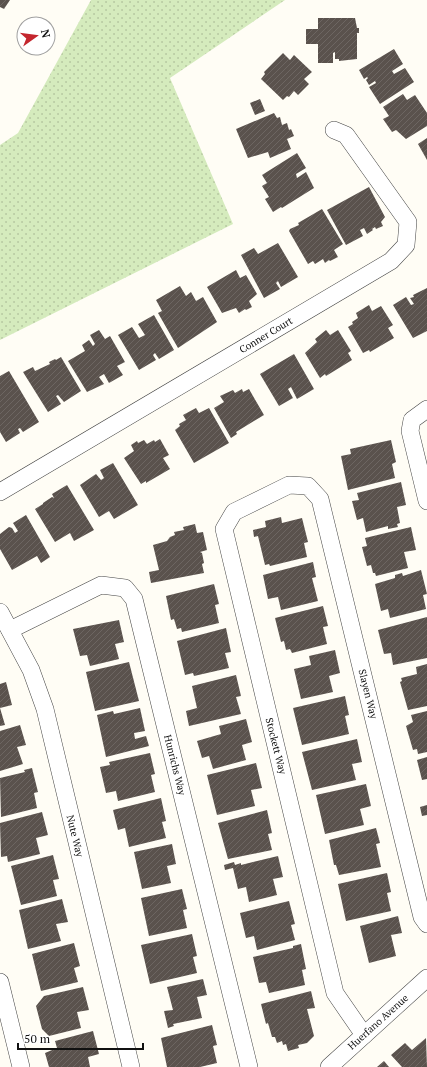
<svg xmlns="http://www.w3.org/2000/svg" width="427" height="1067" font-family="'PT Serif',serif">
	<defs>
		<pattern id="grass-dots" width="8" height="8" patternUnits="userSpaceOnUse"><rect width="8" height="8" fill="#d5ebbd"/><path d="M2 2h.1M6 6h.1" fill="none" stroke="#b6c8a1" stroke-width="1.8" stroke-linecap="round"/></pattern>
		<pattern id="building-hatch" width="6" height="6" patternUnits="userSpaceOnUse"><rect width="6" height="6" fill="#5a524d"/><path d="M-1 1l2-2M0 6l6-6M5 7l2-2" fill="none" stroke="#6d6662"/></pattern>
	</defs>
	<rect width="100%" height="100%" fill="#fffdf5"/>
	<polygon fill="url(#grass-dots)" points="91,0 285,0 170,78 233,224 0,340 0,145 18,133"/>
	<g fill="url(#building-hatch)">
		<polygon points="0,0 10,0 4,9 0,7"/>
		<polygon points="318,18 355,18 357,28 359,28 359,33 357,33 357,59 339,61 339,59 335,59 335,52 333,53 333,63 318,63 318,44 306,44 306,29 318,29"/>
		<polygon points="394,49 403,64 392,71 394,74 405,68 414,82 380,104 369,87 376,83 375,81 369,85 366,80 368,78 367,77 364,79 359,70"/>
		<polygon points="283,53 290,60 294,55 312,72 304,79 309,84 298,95 294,91 289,97 287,96 283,100 261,79 265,74 264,72"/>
		<polygon points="403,94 407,100 415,95 427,113 427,126 406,139 396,130 392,132 383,119 389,116 383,107"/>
		<polygon points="260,99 265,111 255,115 250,103"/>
		<polygon points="274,113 277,118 280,117 282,125 287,123 289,130 291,129 294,136 287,139 291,149 270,158 268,152 248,158 236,129"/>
		<polygon points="427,138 427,160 418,144"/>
		<polygon points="297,153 306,168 296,174 297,178 306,172 314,188 282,208 281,207 273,212 265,199 269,197 262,186 267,183 262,175"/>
		<polygon points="369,187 385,217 381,222 383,226 376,229 375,227 372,229 373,230 367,234 364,228 360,230 363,236 346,245 327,210"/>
		<polygon points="322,209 343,244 334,250 338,257 330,261 329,260 325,263 323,259 315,264 313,261 308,264 289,231 290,229 299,225 298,223"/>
		<polygon points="278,243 298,277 281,287 278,281 276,283 280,289 264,298 241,255 254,248 258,254"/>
		<polygon points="236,270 240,278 246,275 257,294 249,301 252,307 246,310 245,309 239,313 236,308 222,313 207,287"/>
		<polygon points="180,286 186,296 191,292 196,301 203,297 217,322 178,348 158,313 162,311 156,300"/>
		<polygon points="427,288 427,331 413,338 393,305 406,297 411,305 414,304 410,298 414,297 413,295"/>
		<polygon points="369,305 372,311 381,306 393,325 388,328 394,338 370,352 369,350 363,353 348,327 353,324 352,322 358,318 356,313"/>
		<polygon points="154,315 174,350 159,359 155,353 153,355 156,360 139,370 118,335 132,327 139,338 145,335 138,324"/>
		<polygon points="99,330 105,339 110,336 125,362 117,366 123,375 109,383 104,374 99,377 104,384 87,392 68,361 85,351 82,345 89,340 93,346 95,344 90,335"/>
		<polygon points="326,330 330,335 338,330 351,351 348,353 352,360 326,376 325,374 320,378 305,353 317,342 315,339"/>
		<polygon points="294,354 314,389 297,399 291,387 288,389 293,398 279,406 260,374"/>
		<polygon points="61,357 81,391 64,402 58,395 56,396 61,404 48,412 23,372 33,367 35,371 50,364 49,362 55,359 56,360"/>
		<polygon points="9,371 39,422 23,432 20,428 18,429 20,433 6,442 0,432 0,376"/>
		<polygon points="242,389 243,392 249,389 264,415 236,432 237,434 231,438 214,408 224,402 220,396 233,390 235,393"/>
		<polygon points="196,408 199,413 209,408 229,443 194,463 175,430 180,426 179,424 186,420 183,415"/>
		<polygon points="160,439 169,455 163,458 170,469 146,483 146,481 141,484 124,458 134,451 131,445 137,441 138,443 144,440 147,444 154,440 155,442"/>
		<polygon points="391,440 396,462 392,464 395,478 348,490 341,456 351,454 350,449"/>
		<polygon points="113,463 138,505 114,519 109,511 99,517 80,485 96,474 101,480 104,478 100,470"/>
		<polygon points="401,482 406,505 397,507 400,523 397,524 398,527 388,529 388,526 366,532 363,518 357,520 352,501 359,500 357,493"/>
		<polygon points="67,485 94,530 74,541 70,533 55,542 35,509 43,504 43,503 52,497 54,498 52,494"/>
		<polygon points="26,515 50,557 41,563 37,556 12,570 0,549 0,534 9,527 12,528 15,533 18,531 13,523"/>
		<polygon points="281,517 282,523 302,518 308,542 304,543 307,557 270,566 269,564 265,565 258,536 254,537 253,530 266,527 265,521"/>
		<polygon points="195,524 197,533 203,532 207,550 200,552 202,553 204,563 202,564 204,573 151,583 149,572 159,570 153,545 167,541 170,537 175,535 174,532 184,530 183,527"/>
		<polygon points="411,527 416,550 404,552 408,568 376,576 375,573 373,573 371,565 367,566 362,547 367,546 365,538"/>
		<polygon points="313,562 316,577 312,578 318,601 281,610 278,597 268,599 263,575"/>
		<polygon points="421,570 427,594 423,595 426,609 390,618 388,609 381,611 375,584 395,578 395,575 402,573 403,576"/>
		<polygon points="214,584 219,604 215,605 219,623 182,632 181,628 177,629 174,619 171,620 166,596"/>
		<polygon points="323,606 328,626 323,627 327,644 292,653 290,649 286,650 284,641 281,642 275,618"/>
		<polygon points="427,617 427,658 393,665 391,653 384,654 378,630"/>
		<polygon points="119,620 124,642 115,644 119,659 90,666 87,655 80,656 73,629"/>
		<polygon points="226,628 231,652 225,653 229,668 194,676 193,673 185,675 177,641"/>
		<polygon points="335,650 340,673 329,676 333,692 301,699 294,669 311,665 309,656"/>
		<polygon points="129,662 139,701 95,711 86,672"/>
		<polygon points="427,664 427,706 408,710 400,682 402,681 401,678 417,674 416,667"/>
		<polygon points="236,675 241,696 236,697 241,714 189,726 186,711 197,708 192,686"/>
		<polygon points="6,682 12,705 0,708 5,725 0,726 0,684"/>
		<polygon points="345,696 349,715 345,716 349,734 302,745 293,708"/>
		<polygon points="140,708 145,731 134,733 135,739 146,736 149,746 106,757 97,715 113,711 114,714"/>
		<polygon points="427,711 427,752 418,754 417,749 413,750 406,726 413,722 411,715"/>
		<polygon points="246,719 252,742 242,745 246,760 213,769 209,756 202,758 197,741 221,734 219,726"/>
		<polygon points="20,725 26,745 17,747 23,764 0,771 0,731"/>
		<polygon points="357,739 362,762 352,764 356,780 312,790 302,752"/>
		<polygon points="150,753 155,774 151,775 155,792 118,801 116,791 106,793 100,767 110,765 109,762"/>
		<polygon points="427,757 427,779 422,780 417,760"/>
		<polygon points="256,763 262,788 251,790 255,806 217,815 207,775"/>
		<polygon points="32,768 38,792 34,793 37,808 1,817 0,778 25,772 24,770"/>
		<polygon points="366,784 371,806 360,809 364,825 325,834 316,795"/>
		<polygon points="161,798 166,821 162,822 166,838 129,847 125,828 118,830 113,810"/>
		<polygon points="427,805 427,815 422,816 420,807"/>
		<polygon points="267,810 272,833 268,834 272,850 228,859 218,823"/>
		<polygon points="42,812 48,835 36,838 40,854 8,862 7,856 1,857 0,823"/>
		<polygon points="376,828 380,843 376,844 381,867 339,875 336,865 334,865 329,840"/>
		<polygon points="172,844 176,864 167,866 171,883 142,889 134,852"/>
		<polygon points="53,855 59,879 53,880 57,896 21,905 11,866"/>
		<polygon points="278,856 283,877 273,879 277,895 249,902 246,887 238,889 233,868 225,870 224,865 234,862 235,865 241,863 241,865"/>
		<polygon points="387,873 391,892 387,893 391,911 346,921 338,884"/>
		<polygon points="182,889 187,909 183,910 187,928 149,936 141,898"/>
		<polygon points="62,899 68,922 56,924 61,941 28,949 19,910"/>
		<polygon points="289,901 295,924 291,925 295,940 257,950 254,936 246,938 240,913"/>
		<polygon points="398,916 402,933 391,935 396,956 369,963 360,926"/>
		<polygon points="192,934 197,956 193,957 197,973 150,984 141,945"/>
		<polygon points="74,943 80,966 74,968 78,982 41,991 32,954"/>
		<polygon points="301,944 306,969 302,970 305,985 269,993 266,982 259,983 253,957 293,948 293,946"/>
		<polygon points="203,979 207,995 197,997 202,1018 173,1024 174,1026 168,1028 164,1011 173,1010 167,987"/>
		<polygon points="83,987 89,1010 77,1012 81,1028 49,1036 42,1029 36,1006 44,996"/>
		<polygon points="311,991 315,1008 307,1009 314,1036 307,1043 298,1045 299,1048 288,1051 286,1044 283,1045 282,1041 277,1043 275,1037 272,1037 268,1023 266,1024 261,1004"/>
		<polygon points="212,1025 217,1045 213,1046 217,1063 200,1067 167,1067 161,1038"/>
		<polygon points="93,1031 99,1054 88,1057 90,1067 49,1067 45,1053 57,1048 55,1041"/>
		<polygon points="426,1038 427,1067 402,1067 391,1055 405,1043 412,1050"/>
		<polygon points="384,1061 389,1067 377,1067"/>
	</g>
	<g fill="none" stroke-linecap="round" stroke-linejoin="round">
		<defs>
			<g id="minor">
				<polyline points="427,409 412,420 410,431 427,501"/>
				<polyline points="0,492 391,261 406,245 408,222 346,135 334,130"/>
				<polyline points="0,612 31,670 45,709 131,1067"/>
				<polyline points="10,630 101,585 125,588 134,599 249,1067"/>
				<polyline points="0,982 21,1067"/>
				<polyline points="364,1035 335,993 224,529 234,512 289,485 308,486 320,499 422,917 427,924"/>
				<polyline points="329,1067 427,978"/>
			</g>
		</defs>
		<use href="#minor" stroke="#444" stroke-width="18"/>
		<use href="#minor" stroke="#fff" stroke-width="17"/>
	</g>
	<g text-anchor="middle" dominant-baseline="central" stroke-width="4" stroke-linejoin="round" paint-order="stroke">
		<g font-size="10" fill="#111" stroke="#fff">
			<text transform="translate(266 335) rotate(-31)">Conner Court</text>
			<text transform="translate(368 694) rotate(76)">Slayen Way</text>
			<text transform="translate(276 746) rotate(76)">Stockett Way</text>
			<text transform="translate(175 765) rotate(76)">Hunrichs Way</text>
			<text transform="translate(75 836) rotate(76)">Nute Way</text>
			<text transform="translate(378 1022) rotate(-42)">Huerfano Avenue</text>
		</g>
	</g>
	<g transform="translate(36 36) rotate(76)"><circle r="19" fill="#ffffff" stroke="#a0a0a0"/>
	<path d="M0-3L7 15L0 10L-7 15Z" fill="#c4262e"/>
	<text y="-6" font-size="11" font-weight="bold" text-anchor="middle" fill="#111111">N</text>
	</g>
	<path d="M18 1043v6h125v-6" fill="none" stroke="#111111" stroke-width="2"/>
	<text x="24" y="1043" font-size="12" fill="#111111" stroke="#ffffff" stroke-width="3" paint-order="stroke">50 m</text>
</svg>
